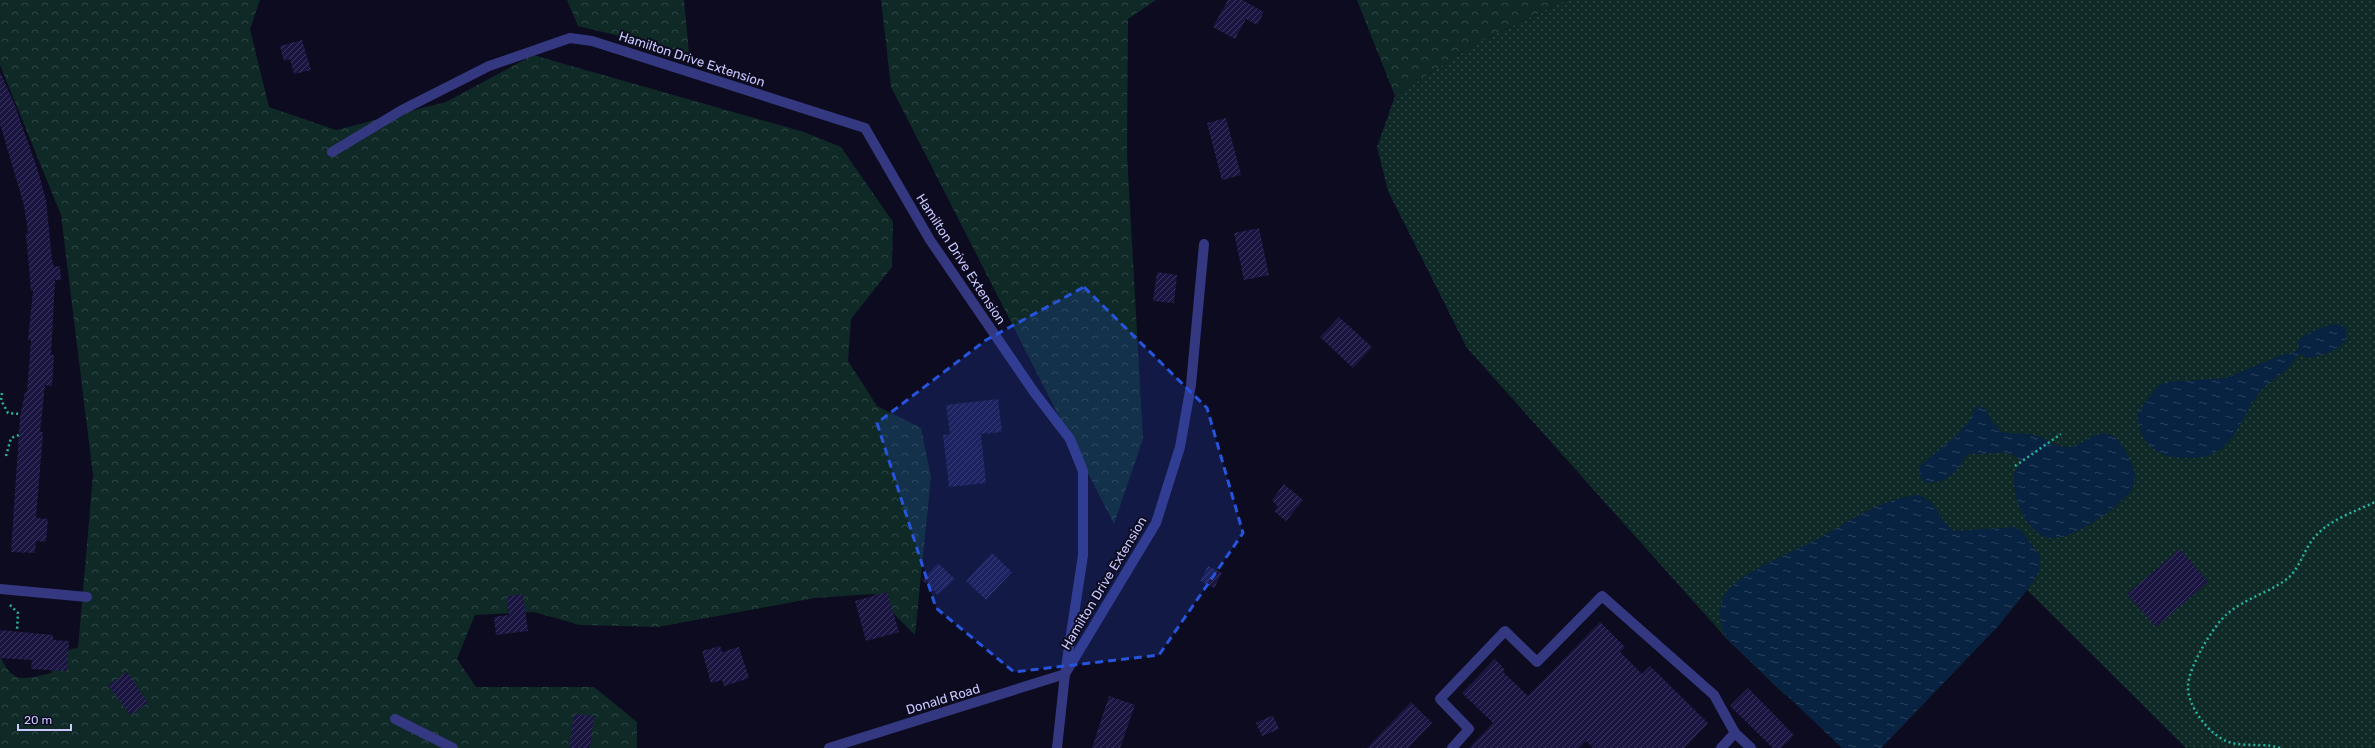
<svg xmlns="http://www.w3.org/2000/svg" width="2375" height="748" font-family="Rubik,sans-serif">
	<defs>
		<pattern id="grass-dots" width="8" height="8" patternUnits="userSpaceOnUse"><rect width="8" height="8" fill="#0e2926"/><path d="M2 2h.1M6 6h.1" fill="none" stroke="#304747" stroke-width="1.8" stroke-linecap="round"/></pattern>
		<pattern id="forest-crowns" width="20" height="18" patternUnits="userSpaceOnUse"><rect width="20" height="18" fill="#0e2926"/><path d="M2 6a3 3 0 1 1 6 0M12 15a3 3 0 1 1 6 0" fill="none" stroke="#304747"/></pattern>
		<pattern id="water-ripples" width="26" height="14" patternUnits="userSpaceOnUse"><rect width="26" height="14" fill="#082241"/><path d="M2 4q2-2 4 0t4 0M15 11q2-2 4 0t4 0" fill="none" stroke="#2b415e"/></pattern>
		<pattern id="building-hatch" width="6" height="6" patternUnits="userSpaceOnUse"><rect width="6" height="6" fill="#1b1641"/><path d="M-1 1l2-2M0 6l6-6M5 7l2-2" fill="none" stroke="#3b375e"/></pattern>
	</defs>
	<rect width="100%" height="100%" fill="#0d0b1f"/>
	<polygon fill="url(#grass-dots)" points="1566,0 2375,0 2375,748 2186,748 2027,590 1999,625 1881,748 1784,694 1726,638 1467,348 1388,191 1377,147 1395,96 1477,43"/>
	<g fill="url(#forest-crowns)">
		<path d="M0,0H260L250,29L269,107L336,130L446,102L533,55L804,132L841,147L893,222L892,267L851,319L848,361L877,406L921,428L931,477L915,635L874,594L815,598L658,627L580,625L534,612L475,615L457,659L476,687H594L637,722V748H0V656C13,685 24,679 51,673C58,659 62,649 78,648L93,475L61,215L0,65Z"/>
		<polygon points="567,0 684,0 689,53 578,26"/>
		<polygon points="881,0 1156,0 1128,19 1127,154 1143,439 1114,524 891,87"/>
		<polygon points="1357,0 1566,0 1477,43 1395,96"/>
	</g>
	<g fill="url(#water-ripples)">
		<path d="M2337,324L2346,328C2350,345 2335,351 2321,355C2317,356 2309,360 2305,357C2303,356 2302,354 2300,354C2293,358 2293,364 2287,369C2276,378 2264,385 2256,397C2236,427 2231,459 2189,458C2180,458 2170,457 2162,454C2144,445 2138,432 2138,412L2158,386L2167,382L2226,378L2284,354H2291L2299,348L2298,341C2309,331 2323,326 2337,324Z"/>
		<path d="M1976,406L1986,409L1991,420L2001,432C2012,435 2023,432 2034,435C2046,438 2058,449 2071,447C2084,444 2097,429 2111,435C2121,439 2124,449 2129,458C2134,467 2137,476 2133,487C2126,504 2076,536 2057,538C2028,542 2012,498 2014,475C2015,470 2019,467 2021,462C2014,449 1994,453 1982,454C1976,455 1972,452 1967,455C1963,458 1963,462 1960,466C1952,477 1937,486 1923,481L1919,475L1920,466L1956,436L1970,420Z"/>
		<path d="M1918,495C1938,500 1938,522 1955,531L2015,527L2022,531L2040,556L2039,572L2027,590L1999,625L1881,748H1842L1726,638C1718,622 1717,604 1729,589C1744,571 1792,552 1814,541C1848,523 1878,499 1918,495Z"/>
	</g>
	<g fill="url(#building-hatch)">
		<polygon points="1228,0 1242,0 1264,12 1257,25 1246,19 1235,39 1213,27"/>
		<polygon points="302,40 311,70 294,74 290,59 284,61 280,46"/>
		<polygon points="0,72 14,103 38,171 46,200 52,260 54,267 60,266 61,280 55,280 51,355 54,355 52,386 45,385 40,432 43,432 36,518 48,519 46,542 36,541 35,553 11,552 20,418 25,392 27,392 31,340 28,340 33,291 31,291 26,234 28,233 24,205 0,124"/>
		<polygon points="1226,118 1241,175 1222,180 1207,123"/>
		<polygon points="1259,228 1269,275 1244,280 1234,233"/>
		<polygon points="1157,272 1177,275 1174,303 1153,301"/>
		<polygon points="1339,317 1372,347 1353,368 1320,337"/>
		<polygon points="998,399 1002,432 981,434 986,483 949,487 943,435 950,434 946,405"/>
		<polygon points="1284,484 1303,500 1286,521 1274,511 1278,507 1272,500"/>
		<polygon points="2180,549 2208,582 2156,627 2127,594"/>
		<polygon points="992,553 1012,572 986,600 966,581"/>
		<polygon points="938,563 955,579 938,595 922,580"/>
		<polygon points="1208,566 1222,573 1214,588 1200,581"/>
		<polygon points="887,592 899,632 866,641 855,601"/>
		<polygon points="523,594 528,631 496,635 494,617 509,615 507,596"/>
		<polygon points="1600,622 1625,647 1620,652 1642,674 1650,666 1708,723 1684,748 1593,748 1586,741 1579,748 1469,748 1493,723 1462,693 1495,659 1505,670 1503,672 1528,696"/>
		<polygon points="0,630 53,635 53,640 69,641 67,671 31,669 32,660 0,658"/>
		<polygon points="720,646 722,652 739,647 749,678 724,686 722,680 711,683 702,651"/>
		<polygon points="127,672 148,703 130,715 108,685"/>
		<polygon points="1748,688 1794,735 1781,748 1773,748 1730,706"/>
		<polygon points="1109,696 1135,705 1120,748 1092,748"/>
		<polygon points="1411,702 1432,723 1408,748 1367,748"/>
		<polygon points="574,714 594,716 590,748 569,748"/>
		<polygon points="1273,715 1279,729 1262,736 1256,723"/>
	</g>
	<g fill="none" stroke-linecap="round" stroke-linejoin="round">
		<g stroke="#27b59f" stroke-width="2.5" stroke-dasharray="2 3" stroke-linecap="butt">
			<polyline points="2,393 1,400 8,413 20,414"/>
			<polyline points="6,456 11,438 19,435"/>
			<polyline points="2015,466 2061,434"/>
			<polyline points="10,605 18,613 17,631"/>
			<path d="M2280,748C2263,742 2243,748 2226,741C2208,733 2187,706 2188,685C2189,667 2213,626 2227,614C2244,599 2268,593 2287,579C2300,568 2303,552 2313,539C2328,520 2354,512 2375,502"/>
		</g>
		<g stroke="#343880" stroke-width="10">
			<polyline points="332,152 402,110 489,66 570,38 592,41 865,128 930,240 1034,392 1070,439 1083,471 1083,555 1065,674 1057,748"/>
			<polyline points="0,589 87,597"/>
			<polyline points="395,719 453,748"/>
			<polyline points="829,748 1065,674 1156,523 1180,447 1191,385 1204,244"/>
			<polyline points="1452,748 1469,729 1440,699 1505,631 1537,662 1602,596 1714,695 1735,733"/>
			<polyline points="1721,748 1735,733 1751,748"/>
		</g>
	</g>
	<path fill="#2654da" fill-opacity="0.2" stroke="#2654da" stroke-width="3" stroke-dasharray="8 5" stroke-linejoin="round" d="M1084,287L1207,408L1243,533L1159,655L1014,672L936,608L877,423L986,340Z"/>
	<g text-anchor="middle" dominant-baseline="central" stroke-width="4" stroke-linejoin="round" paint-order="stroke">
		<g font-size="13" fill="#cac9ff" stroke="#0d0b1f">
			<text transform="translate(692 59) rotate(18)">Hamilton Drive Extension</text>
			<text transform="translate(961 259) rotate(57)">Hamilton Drive Extension</text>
			<text transform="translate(1104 583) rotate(-59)">Hamilton Drive Extension</text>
			<text transform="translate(943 699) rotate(-17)">Donald Road</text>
		</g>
	</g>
	<path d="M18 724v6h53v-6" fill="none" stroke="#cac9ff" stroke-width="2"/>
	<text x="24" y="724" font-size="12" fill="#cac9ff" stroke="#0d0b1f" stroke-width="3" paint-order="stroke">20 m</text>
</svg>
